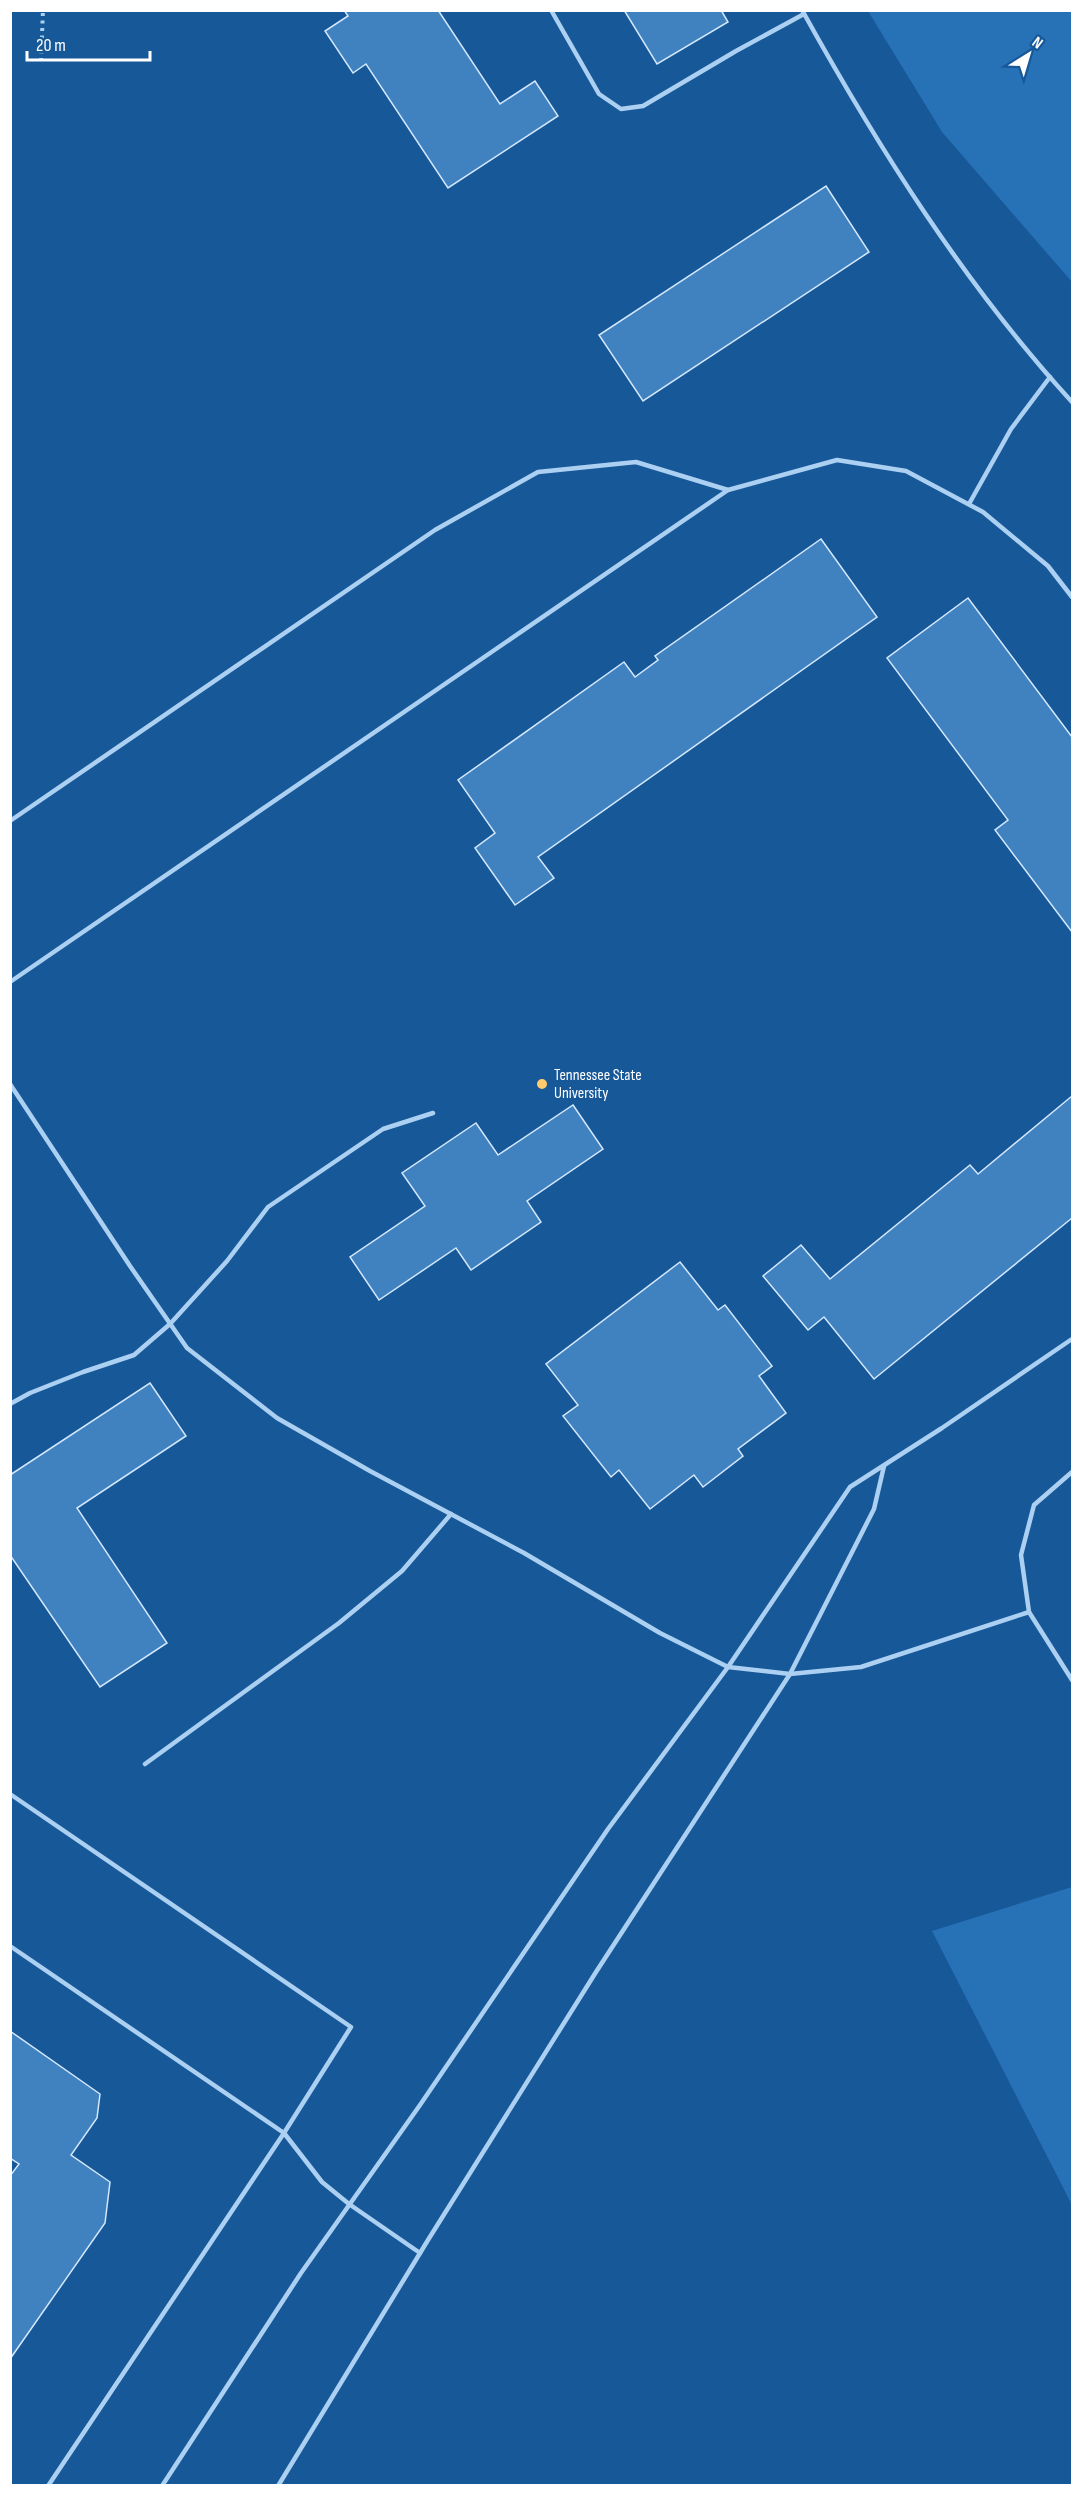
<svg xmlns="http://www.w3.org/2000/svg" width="1083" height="2496" font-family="'Sofia Sans Condensed',sans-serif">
	<rect width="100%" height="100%" fill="#175899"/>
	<g fill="#2771b6">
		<polygon points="868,11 1072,11 1072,282 942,132"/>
		<polygon points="1072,1887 1072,2205 932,1931"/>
	</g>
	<g fill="#4081c0" stroke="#d3e8fc" stroke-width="1.5">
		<polygon points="344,10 438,10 500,104 535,81 558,116 448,188 366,64 353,73 325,31 348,16"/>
		<polygon points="624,10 721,10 728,22 657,64"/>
		<polygon points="826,186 869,252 643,401 599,335"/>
		<polygon points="821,539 877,617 538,857 554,878 515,905 475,848 495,833 458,780 624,662 635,677 658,660 655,656"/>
		<polygon points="968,598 1072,737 1072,932 995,830 1008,820 887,658"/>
		<polygon points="1072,1096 1072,1218 874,1379 824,1317 808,1330 763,1276 801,1245 830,1279 970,1165 978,1174"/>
		<polygon points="573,1105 603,1149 527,1201 541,1222 471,1270 456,1248 379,1300 350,1257 425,1206 402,1173 476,1123 498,1155"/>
		<polygon points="680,1262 718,1310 725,1305 772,1366 759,1376 786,1413 738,1449 743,1456 703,1487 694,1475 650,1509 619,1470 611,1477 563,1416 578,1405 546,1364"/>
		<polygon points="150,1383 186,1436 77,1508 167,1643 100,1687 10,1555 10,1475"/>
		<polygon points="10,2031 100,2094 97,2118 71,2155 110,2182 105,2223 10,2359 10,2176 19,2164 10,2158"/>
	</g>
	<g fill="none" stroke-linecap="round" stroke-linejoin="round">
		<polyline stroke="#acd0f2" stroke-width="4" stroke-dasharray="3 4.5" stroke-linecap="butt" points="41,61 43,10"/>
		<g stroke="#acd0f2" stroke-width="4.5">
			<polyline points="551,10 599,94 621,109 643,106 736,51 804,14"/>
			<path d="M802,10C879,149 965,285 1072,402"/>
			<polyline points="969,504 1011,429 1050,377"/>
			<polyline points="10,821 435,530 538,472 636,462 728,490"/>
			<polyline points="10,982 728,490 837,460 906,471 983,512 1048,566 1072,597"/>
			<polyline points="10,1084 130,1266 187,1348 277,1418 370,1471 524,1553 660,1633 728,1667 790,1674 861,1667 1029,1612 1021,1555 1034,1505 1072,1472"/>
			<polyline points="10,1404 30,1393 83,1372 134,1355 170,1324 227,1261 268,1207 383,1129 433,1113"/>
			<polyline points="1029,1612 1072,1680"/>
			<polyline points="145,1764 339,1623 402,1571 451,1514"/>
			<polyline points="10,1794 351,2027 284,2133 48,2486"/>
			<polyline points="10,1946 284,2133 322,2182 349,2204 420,2253"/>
			<polyline points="162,2486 301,2273 420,2105 608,1829 728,1667 850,1487 942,1428 1072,1339"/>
			<polyline points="278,2486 428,2240 596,1972 790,1674 874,1509 884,1466"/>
		</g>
	</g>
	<circle fill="#ffcb6c" stroke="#175899" stroke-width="2" cx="542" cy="1084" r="6"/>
	<g text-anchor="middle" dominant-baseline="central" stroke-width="4.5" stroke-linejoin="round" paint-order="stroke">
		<g font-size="16" fill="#fff" stroke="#175899" text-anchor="start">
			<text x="554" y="1075">Tennessee State<tspan x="554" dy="18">University</tspan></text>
		</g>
	</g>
	<rect width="1083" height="2496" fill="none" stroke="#ffffff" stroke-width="24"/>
	<g transform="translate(1029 54) rotate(37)" stroke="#175899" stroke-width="4.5" paint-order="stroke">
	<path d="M0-4.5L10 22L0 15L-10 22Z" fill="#ffffff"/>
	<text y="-9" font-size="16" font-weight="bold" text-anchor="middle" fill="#ffffff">N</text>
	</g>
	<path d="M27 51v9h123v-9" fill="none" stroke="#ffffff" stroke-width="3"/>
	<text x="36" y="51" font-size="18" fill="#ffffff" stroke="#175899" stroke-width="4.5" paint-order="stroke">20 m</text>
</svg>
